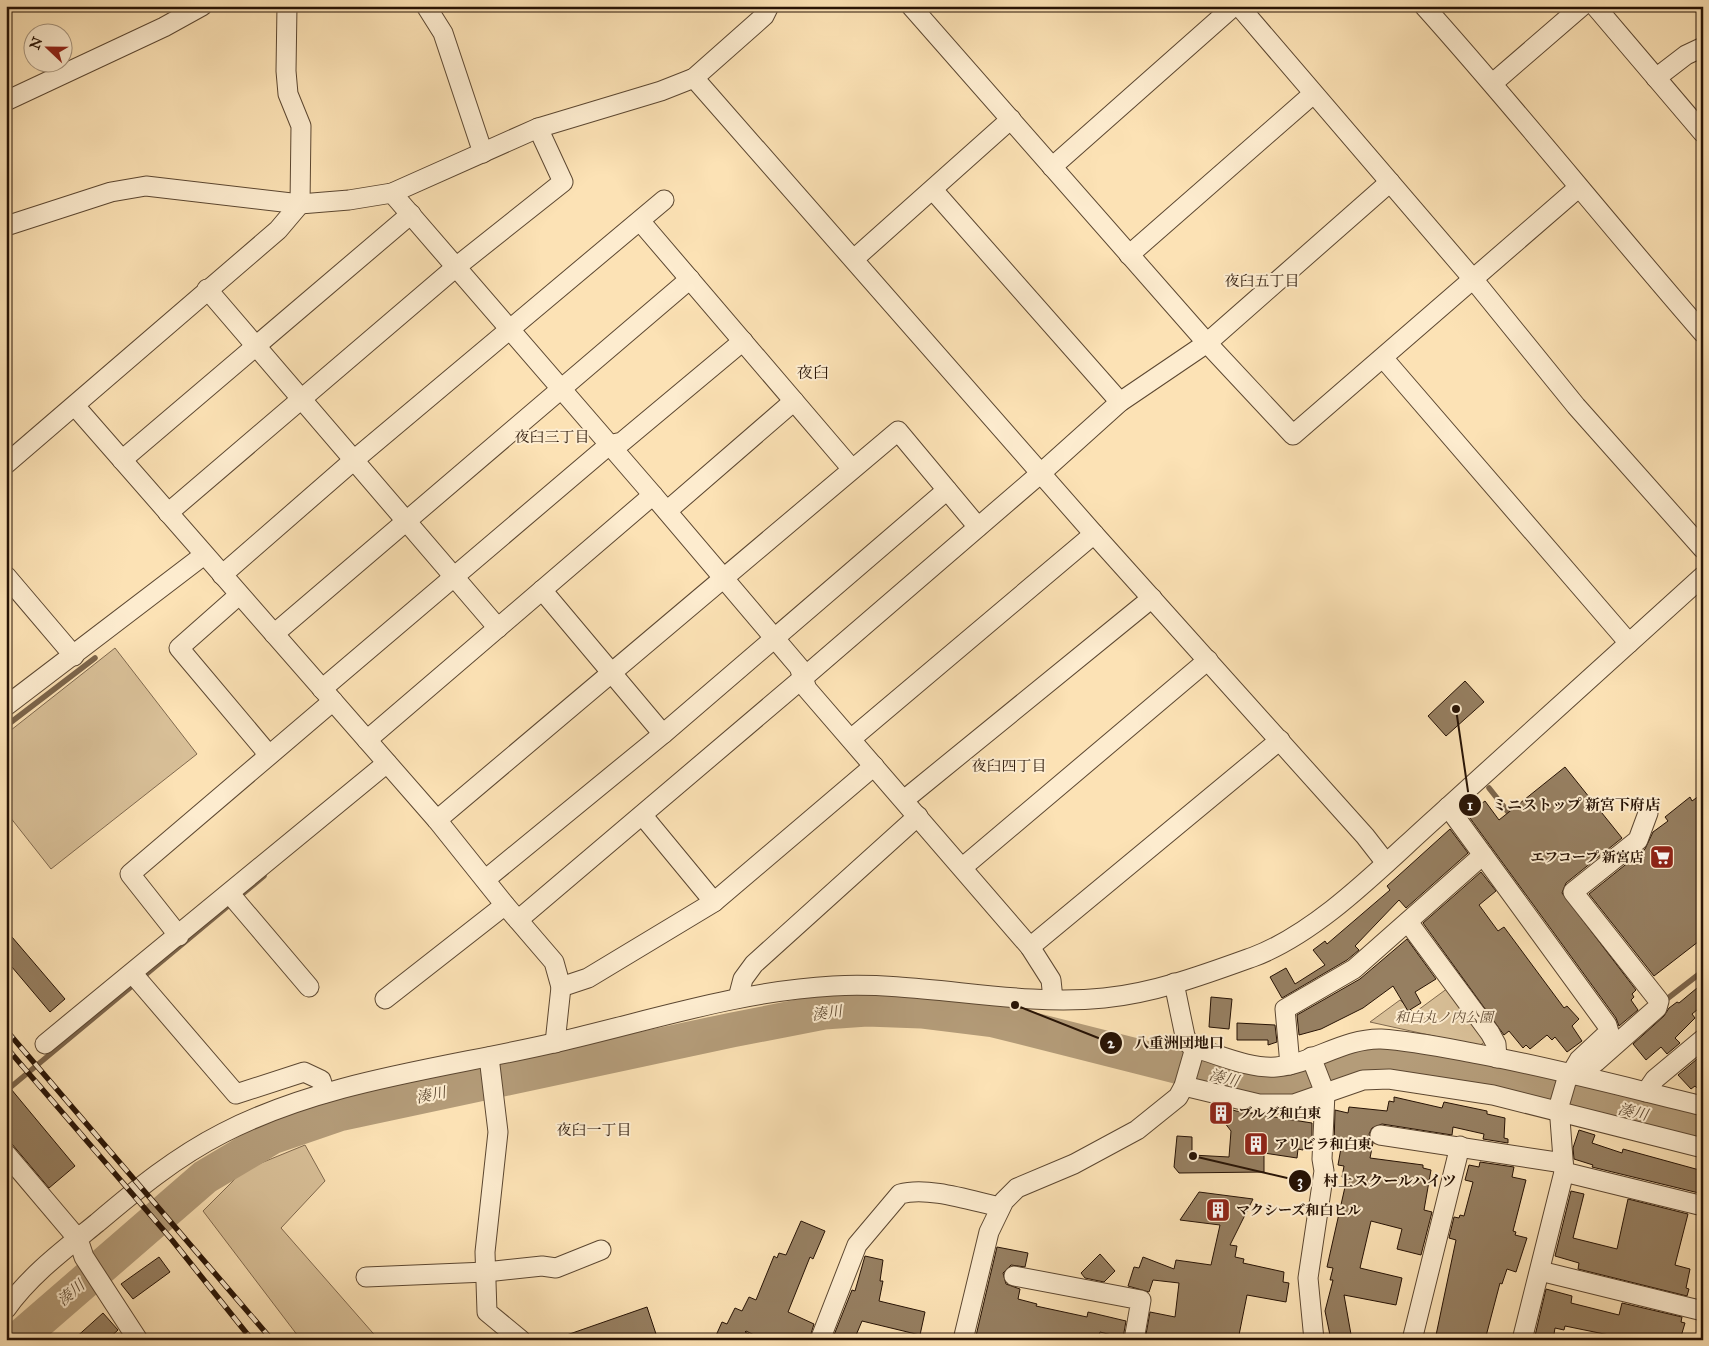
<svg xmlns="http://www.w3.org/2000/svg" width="1709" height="1346" font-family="'IM FELL Great Primer','Noto Serif JP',serif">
	<rect width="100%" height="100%" fill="#fce2b5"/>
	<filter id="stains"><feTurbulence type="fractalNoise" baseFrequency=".004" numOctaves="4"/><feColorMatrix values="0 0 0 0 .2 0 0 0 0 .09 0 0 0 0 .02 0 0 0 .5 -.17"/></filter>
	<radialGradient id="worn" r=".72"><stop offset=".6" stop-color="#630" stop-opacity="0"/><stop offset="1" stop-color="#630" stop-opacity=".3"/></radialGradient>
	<g fill="#d8bf97" stroke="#80694e">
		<polygon points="115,648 197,754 51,869 6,812 6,734"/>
		<polygon points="1448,988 1489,1039 1479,1046 1370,1022 1400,1000 1414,1013"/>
		<polygon points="305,1145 325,1181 281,1228 379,1340 301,1340 203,1211 244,1170"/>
	</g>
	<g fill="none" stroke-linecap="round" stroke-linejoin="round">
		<g stroke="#7c654b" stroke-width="5.5">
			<polyline points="6,726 95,658"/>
			<polyline points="1489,788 1512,817"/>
			<polyline points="1663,1002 1703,971"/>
			<polyline points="6,1091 264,876"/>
		</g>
		<polyline stroke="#b49c79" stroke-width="35" points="17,1340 205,1177 272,1137 339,1114 732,1030 824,1012 867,1009 921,1011 994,1020 1275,1091 1385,1062 1500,1080 1703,1129"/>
	</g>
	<g fill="#967f61" stroke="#271305">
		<polygon points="1465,681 1484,702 1446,736 1428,716"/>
		<polygon points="1565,767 1622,838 1566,883 1562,893 1636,990 1632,994 1634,997 1631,1000 1638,1010 1619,1026 1616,1018 1467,814 1485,801 1499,820"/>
		<polygon points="1703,793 1703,938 1654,976 1589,894 1645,849 1653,832 1668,821 1665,817 1690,797 1692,801"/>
		<polygon points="1450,829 1468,853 1406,908 1399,900 1355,946 1359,950 1347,960 1282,998 1270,977 1286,968 1295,984 1325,965 1313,950 1325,941 1327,944 1390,890 1387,886"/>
		<polygon points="1481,872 1496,891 1479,905 1498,931 1504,927 1564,1008 1567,1006 1579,1019 1572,1026 1582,1041 1567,1052 1555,1037 1552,1040 1547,1035 1530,1049 1526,1045 1523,1048 1509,1031 1504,1035 1423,923"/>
		<polygon points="6,930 65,999 50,1012 6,960"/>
		<polygon points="1407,939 1436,979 1415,992 1421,1003 1408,1011 1393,986 1363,1008 1321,1029 1299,1035 1297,1015 1360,979"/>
		<polygon points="1703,983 1703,1005 1692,1014 1695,1018 1675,1038 1680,1043 1667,1054 1661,1047 1646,1060 1633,1044 1664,1016 1669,1008 1677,1002 1679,1003"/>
		<polygon points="1211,997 1232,999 1229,1029 1209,1027"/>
		<polygon points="1237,1023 1275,1025 1277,1042 1268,1045 1268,1040 1237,1040"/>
		<polygon points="1703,1054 1703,1094 1695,1086 1691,1089 1678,1075"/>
		<polygon points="6,1083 75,1166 49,1188 6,1137"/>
		<polygon points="1394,1097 1442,1108 1444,1102 1487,1111 1487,1114 1505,1118 1504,1138 1508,1139 1508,1143 1483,1139 1484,1134 1453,1127 1452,1135 1382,1124 1372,1128 1369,1134 1373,1143 1370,1158 1423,1165 1423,1168 1431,1170 1424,1210 1432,1212 1421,1255 1397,1249 1402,1229 1371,1221 1360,1268 1402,1278 1396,1305 1344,1295 1352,1340 1331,1340 1325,1311 1333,1280 1330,1280 1333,1268 1327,1267 1347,1178 1342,1177 1344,1166 1338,1165 1341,1148 1334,1146 1335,1110 1348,1113 1349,1107 1387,1111 1389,1101 1394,1102"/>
		<polygon points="1227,1108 1236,1111 1312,1123 1312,1142 1305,1141 1303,1150 1298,1149 1297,1158 1264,1153 1264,1172 1179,1173 1174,1167 1177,1136 1192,1137 1192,1155 1229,1157 1231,1131 1218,1114"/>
		<polygon points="1579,1130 1595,1135 1592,1143 1622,1153 1623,1149 1703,1171 1703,1194 1592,1167 1593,1165 1574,1159 1573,1148"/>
		<polygon points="1480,1162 1514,1167 1512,1177 1526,1180 1513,1231 1516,1232 1515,1235 1527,1238 1516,1272 1507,1269 1502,1284 1500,1283 1485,1340 1435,1340 1456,1240 1449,1238 1454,1217 1459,1218 1460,1215 1464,1216 1473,1182 1465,1180 1469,1165 1479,1167"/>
		<polygon points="1571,1191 1584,1194 1573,1238 1617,1249 1628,1199 1688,1214 1675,1265 1690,1269 1686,1288 1689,1289 1687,1296 1578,1269 1579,1263 1555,1256"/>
		<polygon points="1199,1192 1253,1199 1230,1245 1237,1246 1235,1257 1244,1259 1243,1263 1284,1272 1283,1282 1289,1283 1286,1302 1247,1295 1238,1340 1145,1340 1150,1312 1175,1317 1179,1283 1153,1280 1149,1292 1128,1286 1134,1267 1139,1268 1143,1257 1174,1269 1176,1260 1211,1265 1220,1225 1180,1220"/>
		<polygon points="801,1221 825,1231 813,1259 810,1257 788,1312 814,1324 809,1340 764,1340 746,1331 745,1332 761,1340 714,1340 722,1322 727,1324 735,1308 742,1311 749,1297 756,1300 774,1256 777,1258 779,1253 786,1255"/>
		<polygon points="997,1247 1028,1253 1025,1267 1011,1265 1003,1273 1006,1284 1020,1289 1018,1299 1037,1304 1036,1306 1087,1317 1088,1312 1126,1321 1123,1338 1100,1332 1098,1340 1069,1336 1068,1340 1034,1337 1033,1340 975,1340"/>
		<polygon points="1100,1254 1115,1271 1104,1282 1085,1278 1081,1273"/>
		<polygon points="865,1256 883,1260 880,1281 883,1281 879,1301 925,1312 920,1335 862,1321 854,1340 832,1340 852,1290 855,1291"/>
		<polygon points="159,1257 170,1272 133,1299 121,1284"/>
		<polygon points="1546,1289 1572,1296 1571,1303 1619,1315 1622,1303 1682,1317 1681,1322 1685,1323 1680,1340 1614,1340 1614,1336 1565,1326 1564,1330 1555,1328 1553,1340 1534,1340"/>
		<polygon points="647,1307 658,1340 559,1340 558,1338"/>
		<polygon points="103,1313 118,1330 107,1340 73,1340"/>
	</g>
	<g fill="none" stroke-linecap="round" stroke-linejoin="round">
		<defs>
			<g id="minor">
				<polyline points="426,6 443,33 483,153"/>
				<polyline points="911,6 1207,343 1293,435 1578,188"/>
				<polyline points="1239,6 1473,279 1576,406 1703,549"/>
				<path d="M1424,6C1520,113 1609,225 1703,333"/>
				<polyline points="1595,6 1703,133"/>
				<polyline points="694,78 1094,534 1365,836 1386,863"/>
				<polyline points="1656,78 1686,55 1703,47"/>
				<polyline points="1493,83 1582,6"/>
				<polyline points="6,101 164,27 202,6"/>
				<polyline points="1052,167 1234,6"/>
				<polyline points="933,190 1120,402"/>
				<polyline points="392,193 653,495 799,667 807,689 1030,947 1051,980 1053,999"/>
				<polyline points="640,221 852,469"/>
				<polyline points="6,226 111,192 146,186 300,204 349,200 392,193 538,128 661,91 694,78 764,16 769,6"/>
				<polyline points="1129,255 1313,94"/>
				<polyline points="854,259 1011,119"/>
				<polyline points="207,289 498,628"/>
				<polyline points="1384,359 1629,643"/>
				<polyline points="75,406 437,820 505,905 554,962 561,987 555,1043"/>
				<polyline points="122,460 411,214"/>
				<polyline points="6,464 278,230 300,204 301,126 288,94 286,71 287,6"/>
				<polyline points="667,511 794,401"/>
				<polyline points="168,513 456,267 563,182 538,128"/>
				<polyline points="222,575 354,460 664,200"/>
				<polyline points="6,576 74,656"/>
				<polyline points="542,590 663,734"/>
				<polyline points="239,595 179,648 269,755"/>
				<polyline points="274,634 690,279"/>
				<polyline points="322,689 609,445 622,442 743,341"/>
				<polyline points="6,706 204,555"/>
				<polyline points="851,739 1094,534"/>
				<polyline points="367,740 653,495"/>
				<polyline points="904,800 1152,598"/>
				<polyline points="1448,807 1607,1025 1609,1032 1579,1060 1566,1082 1559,1106 1564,1172 1522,1340"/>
				<polyline points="643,816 714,902"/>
				<polyline points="437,820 898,431 978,527"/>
				<polyline points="963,867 1208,660"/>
				<polyline points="486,879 663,734 947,490"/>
				<polyline points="230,894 309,987"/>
				<polyline points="518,920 803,678 1041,473 1120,402 1207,343 1390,182"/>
				<polyline points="1408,922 1490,1033 1496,1044 1497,1058"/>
				<polyline points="179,936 130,874 333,701"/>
				<polyline points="1030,947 1280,740"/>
				<polyline points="133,974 236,1094 304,1072 321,1080 325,1093"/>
				<path d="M1174,983L1185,1036L1189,1044L1195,1048C1220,1055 1250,1069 1276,1067C1312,1064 1344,1038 1381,1039C1414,1041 1446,1048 1478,1054C1554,1068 1628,1088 1703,1106"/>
				<polyline points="561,987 588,978 714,902 874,766"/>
				<polyline points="738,998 743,979 754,964 918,816"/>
				<polyline points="385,999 505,905"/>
				<polyline points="45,1044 387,763"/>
				<polyline points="489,1057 498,1132 485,1252 487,1312 521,1340"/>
				<polyline points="1311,1057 1325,1093 1322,1159 1324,1171 1308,1278 1314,1340"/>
				<polyline points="1290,1065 1285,1009 1354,969 1483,855"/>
				<polyline points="1572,1073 1596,1062 1657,1008 1659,1001 1573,892 1638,840 1648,813"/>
				<polyline points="1184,1086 1259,1104 1294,1104 1363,1080 1389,1079 1493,1095 1703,1148"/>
				<polyline points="1646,1092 1655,1079 1703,1039"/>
				<polyline points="1380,1135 1563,1163"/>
				<polyline points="6,1154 78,1239 84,1257 138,1340"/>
				<polyline points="1564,1172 1703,1206"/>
				<polyline points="1540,1271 1703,1311"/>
				<polyline points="1014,1276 1141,1300 1134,1340"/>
				<polyline points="366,1277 486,1272 542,1266 556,1268 601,1250"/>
				<path d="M6,1309C30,1275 65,1249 97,1223C137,1189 176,1157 223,1133C326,1080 447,1068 558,1042C649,1021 740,991 833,986C923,981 1014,1007 1104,998C1155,993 1206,974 1253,957C1320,932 1384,864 1437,817C1526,737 1614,656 1703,576"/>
				<path d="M820,1340L857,1245L900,1194C928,1186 972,1201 1000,1207"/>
				<polyline points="963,1340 989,1232 1004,1201 1017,1188 1074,1164 1137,1130 1178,1097 1184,1086 1195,1048"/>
				<polyline points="1412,1340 1460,1146"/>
			</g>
		</defs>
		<use href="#minor" stroke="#5c4731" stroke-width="21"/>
		<use href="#minor" stroke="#fdeccf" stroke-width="19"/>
		<defs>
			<g id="rail">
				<polyline points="6,1030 272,1340"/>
				<polyline points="6,1047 172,1240 252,1340"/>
			</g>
		</defs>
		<use href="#rail" stroke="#271305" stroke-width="5.5"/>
		<use href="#rail" stroke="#fdeccf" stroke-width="4" stroke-dasharray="11" stroke-linecap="butt"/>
	</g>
	<defs>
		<symbol id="supermarket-square" viewBox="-11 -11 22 22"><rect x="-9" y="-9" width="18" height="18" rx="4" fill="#8f2418" stroke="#fdeccf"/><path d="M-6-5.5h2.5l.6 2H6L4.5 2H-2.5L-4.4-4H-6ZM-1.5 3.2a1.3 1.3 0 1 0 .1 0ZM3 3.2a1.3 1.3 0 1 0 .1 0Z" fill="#fff"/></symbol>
		<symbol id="building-square" viewBox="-11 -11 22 22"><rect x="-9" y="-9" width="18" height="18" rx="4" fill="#8f2418" stroke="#fdeccf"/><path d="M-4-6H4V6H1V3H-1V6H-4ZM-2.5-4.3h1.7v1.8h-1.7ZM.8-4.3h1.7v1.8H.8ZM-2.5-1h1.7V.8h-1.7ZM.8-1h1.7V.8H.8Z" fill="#fff"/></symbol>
	</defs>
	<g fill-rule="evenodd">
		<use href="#supermarket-square" x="1648" y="843" width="28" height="28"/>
		<use href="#building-square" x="1207" y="1099" width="28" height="28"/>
		<use href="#building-square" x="1242" y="1130" width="28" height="28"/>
		<use href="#building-square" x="1204" y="1196" width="28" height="28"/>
	</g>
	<g text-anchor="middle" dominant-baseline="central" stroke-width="4" stroke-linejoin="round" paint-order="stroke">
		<g font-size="14" font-weight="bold" fill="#271305" stroke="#fdeccf" text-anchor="start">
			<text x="1644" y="857" text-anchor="end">エフコープ 新宮店</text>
			<text x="1238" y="1113">ブルグ和白東</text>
			<text x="1274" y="1144">アリビラ和白東</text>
			<text x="1236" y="1210">マクシーズ和白ヒル</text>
		</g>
		<g font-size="14" font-style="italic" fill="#654f38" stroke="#fdeccf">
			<text x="1444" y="1017">和白丸ノ内公園</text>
		</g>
		<g font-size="15" fill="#271305" stroke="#fdeccf">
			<text x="1262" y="281">夜臼五丁目</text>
			<text x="552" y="437">夜臼三丁目</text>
			<text x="1009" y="766">夜臼四丁目</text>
			<text x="594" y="1130">夜臼一丁目</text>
		</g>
		<g font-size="15" font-style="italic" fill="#5f4a33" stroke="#fdeccf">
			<text transform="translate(827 1013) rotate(-8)">湊川</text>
			<text transform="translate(1224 1078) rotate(14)">湊川</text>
			<text transform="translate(431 1095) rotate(-12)">湊川</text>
			<text transform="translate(1633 1112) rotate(13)">湊川</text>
			<text transform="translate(71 1293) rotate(-41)">湊川</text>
		</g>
		<g font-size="16" fill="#271305" stroke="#fdeccf">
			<text x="813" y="372">夜臼</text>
		</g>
	</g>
	<path fill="none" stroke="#271305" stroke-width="2" d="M1456 709L1470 805M1015 1005L1111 1043M1193 1156L1300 1181"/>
	<g fill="#271305" stroke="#fdeccf" stroke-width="2">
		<circle cx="1456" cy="709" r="5"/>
		<circle cx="1015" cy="1005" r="5"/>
		<circle cx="1193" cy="1156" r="5"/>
		<circle cx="1470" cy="805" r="12"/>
		<circle cx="1111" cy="1043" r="12"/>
		<circle cx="1300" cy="1181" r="12"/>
	</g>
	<g font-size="15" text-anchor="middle" font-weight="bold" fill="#fff">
		<text x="1470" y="810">1</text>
		<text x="1111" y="1048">2</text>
		<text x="1300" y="1186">3</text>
	</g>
	<g font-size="15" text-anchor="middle" font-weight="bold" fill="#271305" stroke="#fdeccf" stroke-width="4" stroke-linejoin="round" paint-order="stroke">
		<text x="1576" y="810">ミニストップ 新宮下府店</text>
		<text x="1179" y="1048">八重洲団地口</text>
		<text x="1390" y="1186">村上スクールハイツ</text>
	</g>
	<rect width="1709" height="1346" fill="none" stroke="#fce2b5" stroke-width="25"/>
	<rect x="8" y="8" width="1694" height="1331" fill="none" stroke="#271305" stroke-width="2.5"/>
	<rect x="12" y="12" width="1684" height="1321" fill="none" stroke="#271305"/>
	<g transform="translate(48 48) rotate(292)"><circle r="24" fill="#fdeccf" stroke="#a7957e"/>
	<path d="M0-4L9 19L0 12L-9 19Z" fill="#8f2418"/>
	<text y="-8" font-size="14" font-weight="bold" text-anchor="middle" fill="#271305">N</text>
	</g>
	<rect width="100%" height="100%" filter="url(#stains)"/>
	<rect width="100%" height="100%" fill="url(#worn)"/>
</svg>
